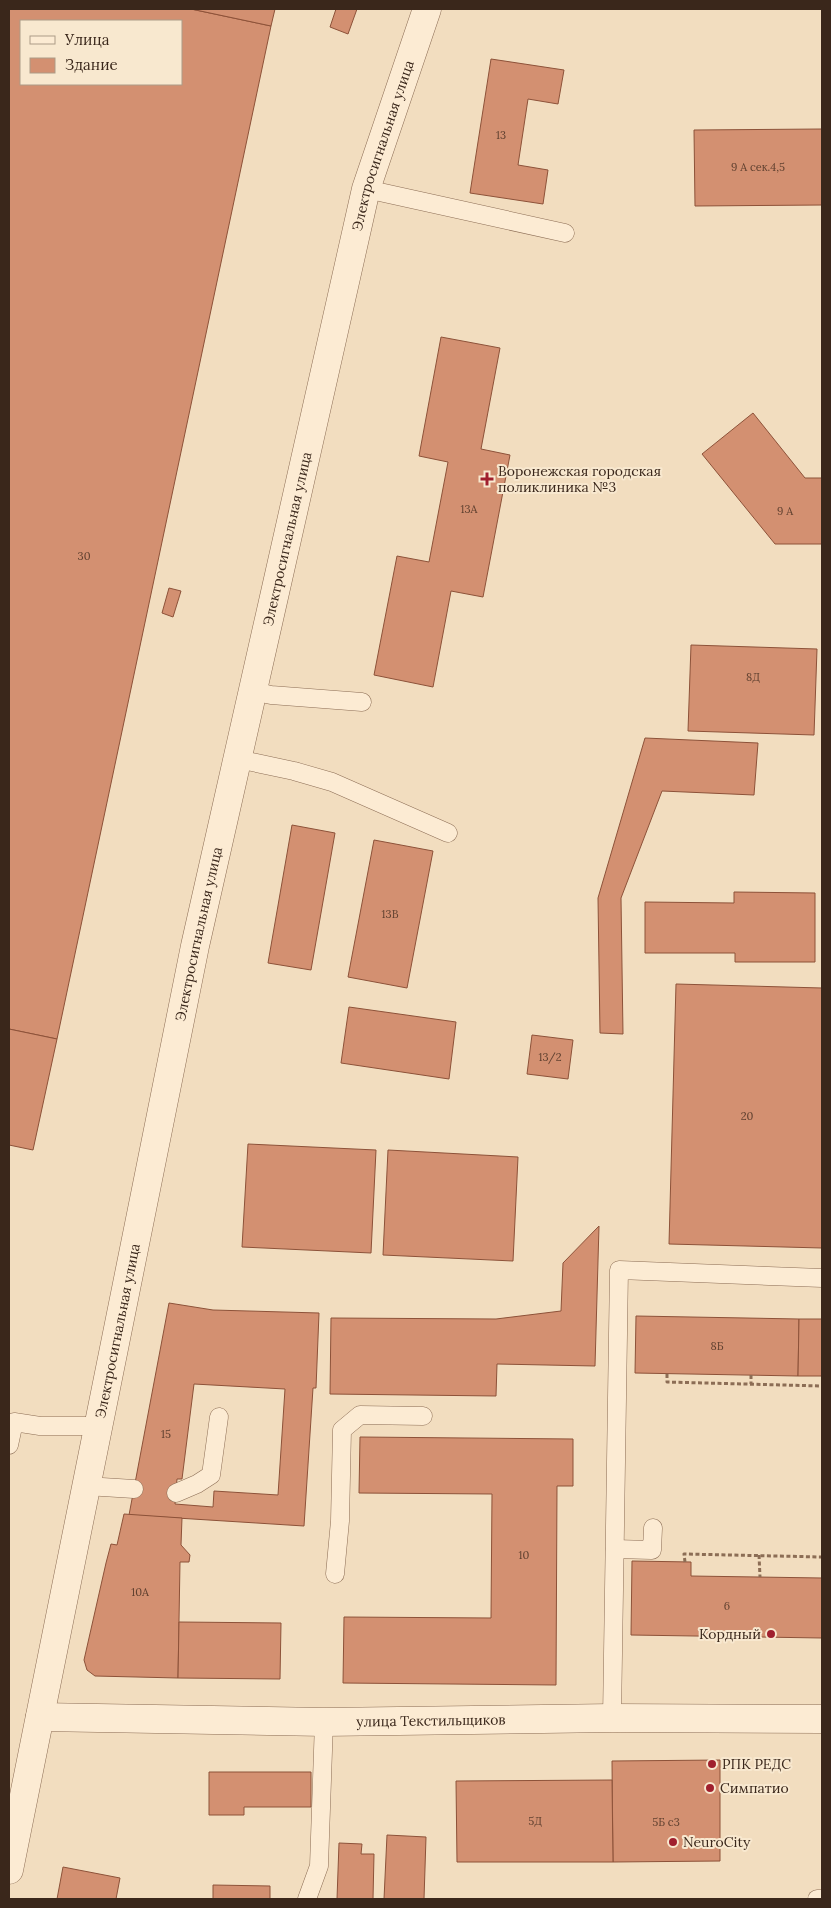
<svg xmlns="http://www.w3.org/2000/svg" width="831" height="1908" font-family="Lora,serif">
	<rect width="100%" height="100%" fill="#f2ddbf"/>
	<g fill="#d39071" stroke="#8d5239" fill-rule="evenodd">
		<path d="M9,9H191L271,26L57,1039L9,1029ZM21,21H181V84H21Z"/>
		<polygon points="191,9 275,9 271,26"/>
		<polygon points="336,9 357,9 348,34 330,27"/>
		<polygon points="491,59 564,70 558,104 528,99 518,165 548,170 543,204 470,193"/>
		<polygon points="822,129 822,205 695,206 694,130"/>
		<polygon points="441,337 500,348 481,449 510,455 483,597 451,591 433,687 374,675 397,556 429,562 448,462 419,456"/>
		<polygon points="753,413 805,478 822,478 822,544 775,544 702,454"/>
		<polygon points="169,588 181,591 173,617 162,613"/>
		<polygon points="691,645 817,649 814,735 688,731"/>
		<polygon points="645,738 758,743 754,795 662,791 621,898 623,1034 600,1033 598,898"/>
		<polygon points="292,825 335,833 311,970 268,963"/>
		<polygon points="374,840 433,851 407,988 348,977"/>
		<polygon points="734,892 815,893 815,962 735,962 735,953 645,953 645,902 734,903"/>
		<polygon points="676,984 822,988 822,1248 669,1244"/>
		<polygon points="349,1007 456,1022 449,1079 341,1063"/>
		<polygon points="9,1029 57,1039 33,1150 9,1145"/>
		<polygon points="532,1035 573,1040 568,1079 527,1074"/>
		<polygon points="248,1144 376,1150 371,1253 242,1247"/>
		<polygon points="388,1150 518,1157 513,1261 383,1255"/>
		<polygon points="599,1226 595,1366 497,1364 496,1396 330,1394 331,1318 496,1319 561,1311 563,1263"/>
		<path d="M169,1303L213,1310L319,1313L316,1388H313L304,1526L129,1515ZM194,1384L285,1389L278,1495L214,1491L213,1507L175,1504L177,1479H182Z"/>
		<polygon points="636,1316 799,1319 798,1376 635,1373"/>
		<polygon points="799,1319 822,1319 822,1376 798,1376"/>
		<polygon points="360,1437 573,1439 573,1486 557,1486 556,1685 343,1683 344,1617 491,1618 492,1494 359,1493"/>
		<polygon points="124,1514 182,1518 181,1545 190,1555 189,1562 180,1562 178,1678 95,1676 87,1670 84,1660 106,1563 111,1544 117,1545"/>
		<polygon points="632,1561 691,1562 691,1576 822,1578 822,1638 631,1635"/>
		<polygon points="179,1622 281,1623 280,1679 178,1678"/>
		<polygon points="720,1760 720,1861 613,1862 612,1761"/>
		<polygon points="209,1772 311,1772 311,1807 244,1807 244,1815 209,1815"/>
		<polygon points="612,1780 613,1862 457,1862 456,1781"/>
		<polygon points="387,1835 426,1837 424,1899 384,1899"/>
		<polygon points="339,1843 362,1844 361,1854 374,1854 373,1899 337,1899"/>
		<polygon points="63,1867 120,1878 116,1899 57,1899"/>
		<polygon points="213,1885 270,1886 270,1899 213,1899"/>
	</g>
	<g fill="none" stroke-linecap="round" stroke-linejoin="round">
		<defs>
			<g id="service">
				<polyline points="366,189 565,233"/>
				<polyline points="253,691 271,695 362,702"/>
				<polyline points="238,759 294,771 332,782 448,833"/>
				<polyline points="9,1445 14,1422 40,1426 99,1426"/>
				<polyline points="86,1486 134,1489"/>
				<polyline points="176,1493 197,1484 211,1475 219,1417"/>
				<polyline points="615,1549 652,1550 653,1528"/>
				<polyline points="335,1574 340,1521 342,1430 360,1415 423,1416"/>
				<polyline points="612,1718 619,1270 822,1278"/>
				<polyline points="307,1899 319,1866 324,1722"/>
				<polyline points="817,1899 822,1899"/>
			</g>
			<g id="minor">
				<path id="s1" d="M40,1717L324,1722L612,1718L822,1719"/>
			</g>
			<g id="tertiary">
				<path id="s2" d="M9,1870L195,946L274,597L366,189L427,9"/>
			</g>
		</defs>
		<use href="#service" stroke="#8c6d55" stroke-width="19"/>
		<use href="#minor" stroke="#8c6d55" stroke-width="29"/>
		<use href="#tertiary" stroke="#8c6d55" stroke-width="29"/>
		<g stroke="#8c6d55" stroke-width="3" stroke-dasharray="4 2.5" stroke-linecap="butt">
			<polyline points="667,1374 667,1382 822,1386"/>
			<polyline points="751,1375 751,1384"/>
			<polyline points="759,1555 760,1577"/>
			<polyline points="685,1562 684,1554 822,1557"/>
		</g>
		<use href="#service" stroke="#fcebd3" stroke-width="18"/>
		<use href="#minor" stroke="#fcebd3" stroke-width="28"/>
		<use href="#tertiary" stroke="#fcebd3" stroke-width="28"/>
	</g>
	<g fill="#a0202e" stroke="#f8e8cf" stroke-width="2">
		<path d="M484.5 471.5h5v5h5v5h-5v5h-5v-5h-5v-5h5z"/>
		<circle cx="771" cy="1634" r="5"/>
		<circle cx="712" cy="1764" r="5"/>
		<circle cx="710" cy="1788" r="5"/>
		<circle cx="673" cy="1842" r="5"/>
	</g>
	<g text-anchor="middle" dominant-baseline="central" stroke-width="4" stroke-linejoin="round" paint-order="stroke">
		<g font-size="11" fill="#604130">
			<text x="501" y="135">13</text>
			<text x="758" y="167">9 А сек.4,5</text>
			<text x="469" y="509">13А</text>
			<text x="785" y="511">9 А</text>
			<text x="84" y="556">30</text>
			<text x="753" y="677">8Д</text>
			<text x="390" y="914">13В</text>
			<text x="550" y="1057">13/2</text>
			<text x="747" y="1116">20</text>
			<text x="717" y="1346">8Б</text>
			<text x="166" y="1434">15</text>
			<text x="524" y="1555">10</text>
			<text x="140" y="1592">10А</text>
			<text x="727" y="1606">6</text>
			<text x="535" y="1821">5Д</text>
			<text x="666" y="1822">5Б с3</text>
		</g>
		<g font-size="14" fill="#3a271b" stroke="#f8e8cf">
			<text stroke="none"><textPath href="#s2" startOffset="1765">Электросигнальная улица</textPath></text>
			<text stroke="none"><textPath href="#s2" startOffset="1360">Электросигнальная улица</textPath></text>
			<text stroke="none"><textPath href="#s2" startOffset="955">Электросигнальная улица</textPath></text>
			<text stroke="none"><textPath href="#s2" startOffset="550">Электросигнальная улица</textPath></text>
			<text stroke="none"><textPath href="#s1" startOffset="391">улица Текстильщиков</textPath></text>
		</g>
		<g font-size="14" fill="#3a271b" stroke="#f8e8cf" text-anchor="start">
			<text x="498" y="471">Воронежская городская<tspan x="498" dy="16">поликлиника №3</tspan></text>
			<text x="761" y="1634" text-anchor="end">Кордный</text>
			<text x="722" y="1764">РПК РЕДС</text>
			<text x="720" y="1788">Симпатио</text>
			<text x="683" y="1842">NeuroCity</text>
		</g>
	</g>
	<rect width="831" height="1908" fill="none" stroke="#3a271b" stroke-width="20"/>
	<rect x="20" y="20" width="162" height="65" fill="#f8e8cf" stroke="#ac9b87"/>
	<rect x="30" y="36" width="25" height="8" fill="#fcebd3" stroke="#ac9b87"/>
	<text x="65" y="45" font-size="15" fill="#3a271b">Улица</text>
	<rect x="30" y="58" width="25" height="15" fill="#d39071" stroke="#ac9b87"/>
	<text x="65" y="70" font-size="15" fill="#3a271b">Здание</text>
</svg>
